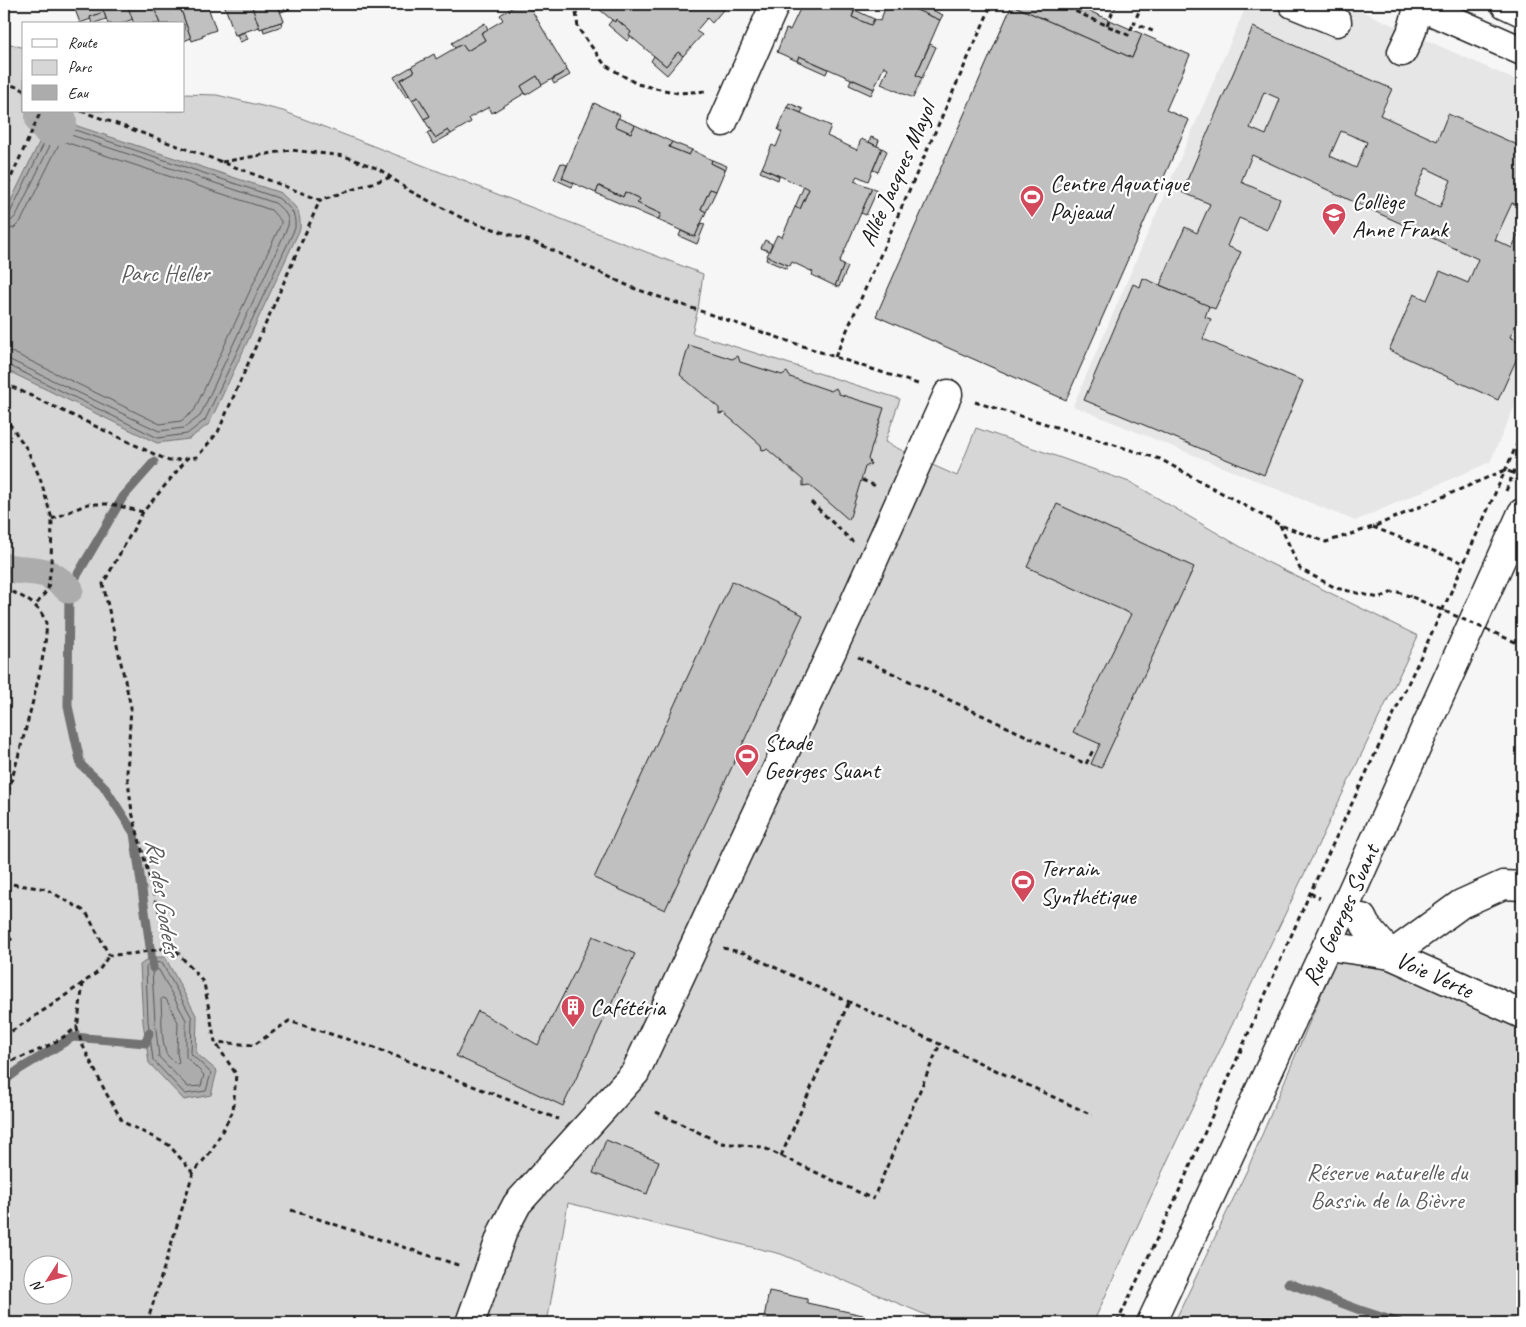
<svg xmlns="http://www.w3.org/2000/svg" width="1526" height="1327" font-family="Caveat,sans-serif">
	<rect width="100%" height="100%" fill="#f6f6f6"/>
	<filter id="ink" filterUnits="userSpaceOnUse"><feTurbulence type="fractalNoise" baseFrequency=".02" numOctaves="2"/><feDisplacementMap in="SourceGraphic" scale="10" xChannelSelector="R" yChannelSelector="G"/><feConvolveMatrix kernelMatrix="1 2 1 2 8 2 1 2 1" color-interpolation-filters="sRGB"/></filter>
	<g filter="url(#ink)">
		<polygon fill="#e6e6e6" points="1247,4 1346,4 1522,83 1522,390 1490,462 1355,521 1073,406"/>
		<g fill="#d6d6d6" stroke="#797979" fill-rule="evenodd">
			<path d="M4,42L24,48V111H184V94L217,95L283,111L703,274L698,309L692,333L900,399L885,442L919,459L957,476L976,428L1132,483L1263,560L1418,636L1176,1142L1093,1323H945L781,1254L568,1203L547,1323H4ZM32,1264H62V1294H32Z"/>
			<polygon points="1350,926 1522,1006 1522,1323 1174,1323 1248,1168"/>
		</g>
		<g fill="#acacac" stroke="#727272">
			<path d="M56,119L281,193C295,207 301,208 300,229L209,424L189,439L157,443L4,369V215L49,122Z"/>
			<polygon points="151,957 165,957 197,1017 196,1053 217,1071 211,1095 184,1100 149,1063 143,1022 140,965"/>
		</g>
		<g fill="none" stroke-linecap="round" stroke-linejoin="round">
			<g stroke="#565656" stroke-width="1">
				<path d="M4,216L8,215L10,213L52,127L57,124L278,198C290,208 296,211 295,228L205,420L187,434L158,438L8,365H4"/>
				<path d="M4,222L11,221L16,216L56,133L59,131L275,203C283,210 290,215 288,226L200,416L184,428L159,431L10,360L4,359"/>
				<polyline points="4,230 14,228 21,221 60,142 62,141 271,210 281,221 281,224 194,411 181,421 160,424 14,353 4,351"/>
				<polygon points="152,962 162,963 192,1018 191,1054 211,1073 206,1091 185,1094 153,1060 148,1021 146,968"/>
				<polygon points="153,969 159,970 186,1020 186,1057 204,1075 201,1086 188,1087 159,1057 155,1021 152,971"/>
				<path d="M163,998L166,999L178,1022L177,1053L179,1062L178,1064C174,1062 168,1057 166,1053C161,1040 162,1014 161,1000Z"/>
			</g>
			<g stroke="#727272" stroke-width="9">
				<polyline points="153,968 134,833 103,785 81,765 68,706 69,589 123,497 154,462"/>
				<polyline points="4,1081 20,1069 73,1037 146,1043 149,1033"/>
				<polyline points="1288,1283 1360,1310 1400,1323"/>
			</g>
			<path stroke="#acacac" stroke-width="29" d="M4,567C17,571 32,569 45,573C54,576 62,583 69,589"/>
			<polyline stroke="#acacac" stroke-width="50" points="50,117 52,121"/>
		</g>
		<g fill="#c0c0c0" stroke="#1c1c1c" fill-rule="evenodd">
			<polygon points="73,4 101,4 104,12 90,17 91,19 80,23"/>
			<polygon points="101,4 127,4 133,19 120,24 108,24"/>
			<polygon points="127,4 153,4 160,24 134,24"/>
			<polygon points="153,4 179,4 191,38 184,41 184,24 160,24"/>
			<polygon points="179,4 207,4 216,30 202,35 203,37 192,41"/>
			<polygon points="224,4 251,4 259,27 235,35"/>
			<polygon points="251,4 277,4 284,21 260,29"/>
			<polygon points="292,4 304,4 281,12 279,8"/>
			<polygon points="518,4 528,4 567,70 542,85 537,76 521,86 525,93 492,113 489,107 469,118 471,122 451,134 448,130 435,138 424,119 430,116 418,97 412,100 400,80 414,72 411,67 434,54 436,59 462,44 467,51 485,40 481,33 503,20 500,15"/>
			<polygon points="593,4 728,4 712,23 707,18 696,31 702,35 683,56 678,52 666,66 629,35 631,32 616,19 615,22 612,20"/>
			<polygon points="797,4 837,4 854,11 852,17 871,25 874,19 880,21 887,4 903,4 940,20 916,75 922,78 913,98 881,84 888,68 884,66 874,89 799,56 797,61 777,52 786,29 790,30 800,9 796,7"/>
			<polygon points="837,4 850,4 856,7 854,11"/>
			<polygon points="916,4 919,4 943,15 940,20 914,9"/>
			<polygon points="1012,4 1073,4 1142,34 1132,58 1012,5"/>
			<polygon points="1012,5 1132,58 1142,34 1190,55 1166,110 1189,120 1066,400 876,316"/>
			<polygon points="855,10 874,19 871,25 852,17"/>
			<polygon points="104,12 106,19 92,24 90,17"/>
			<polygon points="616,19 631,32 629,35 631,36 627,41 608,25 612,20 615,22"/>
			<polygon points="281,22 282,26 264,32 263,28"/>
			<polygon points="485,23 488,29 481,33 485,40 467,51 462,44 455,48 452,43"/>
			<path d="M1253,27L1392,89L1380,115L1437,141L1448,114L1522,147V207L1512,203L1495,240L1512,248L1522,225V311L1510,337L1522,343V347L1498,400L1389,350L1414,294L1427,300L1440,271L1468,283L1478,259L1252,155L1241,182L1280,199L1267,230L1239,218L1227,246L1241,252L1215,309L1160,285L1185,227L1197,233L1210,204L1182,192ZM1264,92L1280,99L1266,135L1250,128ZM1341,131L1367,142L1356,168L1330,156ZM1426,168L1451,180L1440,207L1414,195Z"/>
			<polygon points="245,32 248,39 240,42 237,35"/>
			<polygon points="930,44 936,47 922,78 916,75"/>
			<polygon points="678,52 683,56 667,75 651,61 654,56 666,66"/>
			<polygon points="799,56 828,69 826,74 797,61"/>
			<polygon points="411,67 414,72 400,80 409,95 406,97 394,77"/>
			<polygon points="567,70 570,75 554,84 552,80"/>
			<polygon points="537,76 542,85 526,95 521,86"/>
			<polygon points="851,79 874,89 871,95 849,85"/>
			<polygon points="418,97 430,116 424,119 412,100"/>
			<polygon points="594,103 620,115 615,126 631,133 635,125 672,142 669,147 689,155 692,150 712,160 711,163 725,170 716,191 710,189 701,209 706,212 695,237 658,220 661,214 637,203 640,199 625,192 623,197 599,186 596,193 562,178"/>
			<polygon points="789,103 803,109 801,113 787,107"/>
			<polygon points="787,107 831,126 827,136 857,150 861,139 882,148 868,181 857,176 854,181 872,188 839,263 844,265 835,286 812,275 813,272 792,262 790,266 767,256 777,235 782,237 795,207 800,209 809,189 762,168 772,145 776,147 782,132 778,130"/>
			<polygon points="618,118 635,125 631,133 615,126"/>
			<polygon points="448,130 451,134 433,144 427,133 430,131 435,138"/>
			<polygon points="871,137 879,140 877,146 869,142"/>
			<polygon points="672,142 692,150 689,155 669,147"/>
			<polygon points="882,148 887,151 878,172 873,170"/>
			<polygon points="712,160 727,166 725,170 711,163"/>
			<polygon points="561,163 567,165 562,178 574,183 572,187 554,179"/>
			<polygon points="762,168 779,176 778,180 760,172"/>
			<polygon points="599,186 623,197 625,192 640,199 637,203 661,214 658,220 596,193"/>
			<polygon points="804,186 809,189 800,209 795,207"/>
			<polygon points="872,188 877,191 866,215 861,213"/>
			<polygon points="710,189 716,191 706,212 701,209"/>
			<polygon points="701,223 705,224 697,244 679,236 681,231 695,237"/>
			<polygon points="765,240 772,244 769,251 761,248"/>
			<polygon points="767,256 788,265 787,269 766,260"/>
			<polygon points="844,265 848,267 839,287 835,286"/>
			<polygon points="1143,278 1209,306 1205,317 1211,319 1203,339 1303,381 1264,475 1084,400 1133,284 1140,287"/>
			<polygon points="689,345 732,359 738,356 740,362 782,375 787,372 790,377 831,391 836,388 839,394 884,408 868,459 871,464 865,467 849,520 809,485 803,486 803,480 767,449 762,450 761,445 724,413 719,414 719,408 680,375"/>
			<polygon points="1057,504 1194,567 1101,768 1091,764 1100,744 1073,732 1131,614 1027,567"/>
			<polygon points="732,581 803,615 665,910 594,878"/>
			<polygon points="593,936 635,954 563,1106 456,1056 478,1011 538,1045"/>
			<polygon points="606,1140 659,1161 647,1194 593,1173"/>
			<polygon points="769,1291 807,1299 807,1303 863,1315 861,1321 870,1323 763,1323"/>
		</g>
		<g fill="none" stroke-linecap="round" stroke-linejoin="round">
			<defs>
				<g id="minor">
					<polyline points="1293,4 1337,22"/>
					<polyline points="1415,4 1522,51"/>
					<polyline points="1402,52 1411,33 1419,5"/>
					<polyline points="723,122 775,4"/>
					<path id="s1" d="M1362,918L1366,926L1391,955L1522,1014"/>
					<polyline points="1327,946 1391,955 1461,904 1503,885 1522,886"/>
					<polyline points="470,1323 503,1231 517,1204 635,1073 851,610 948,394"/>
				</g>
				<g id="major">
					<polyline points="1505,4 1522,12"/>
					<path id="s2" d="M1151,1323L1344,909L1522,513"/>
				</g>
			</defs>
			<use href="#minor" stroke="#1c1c1c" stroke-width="31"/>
			<use href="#major" stroke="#1c1c1c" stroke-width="31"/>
			<g stroke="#1c1c1c" stroke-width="3" stroke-dasharray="5 4" stroke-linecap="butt">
				<polyline points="575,4 578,28 605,65 637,84 678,93 707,91"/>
				<polyline points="1059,4 1128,35 1134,23"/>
				<polyline points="1142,4 1134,23 1155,32"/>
				<polyline points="1107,25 1116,4"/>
				<polyline points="4,82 24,90"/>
				<polyline points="81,111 222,162 320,200 391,177"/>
				<polyline points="222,162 290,150 344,156 379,169 410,191 466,220 539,244 633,288 835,357 921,385"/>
				<polyline points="4,193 41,111"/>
				<polyline points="835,357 992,4"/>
				<polyline points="4,383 169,461 197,457 218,432 320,200"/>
				<polyline points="975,402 1160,459 1280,525 1326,542 1373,527 1505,470 1513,473"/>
				<polyline points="4,416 27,449 40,478 52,519 51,566 48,589 36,605"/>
				<polyline points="862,480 876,486"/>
				<polyline points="1506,491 1522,452"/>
				<polyline points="811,502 853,542"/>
				<polyline points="143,512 103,584 131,707 127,773 132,812 156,903 173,947"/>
				<polyline points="52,519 88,504 111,504 143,512 187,459"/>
				<polyline points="1280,525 1300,569 1336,588 1379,598 1395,591 1412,597"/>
				<polyline points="1373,527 1464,563"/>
				<path d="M4,588C21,596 37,602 45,620C54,636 14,771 7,796L4,800"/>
				<polyline points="858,657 1086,764 1094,748"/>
				<polyline points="4,883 46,889 86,912 109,955 131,954 173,947 204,983 215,1042 254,1045 289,1021 375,1048 558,1119"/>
				<polyline points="1310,893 1320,898"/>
				<polyline points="4,929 12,941"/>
				<polyline points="723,948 744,953 1092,1115"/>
				<polyline points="83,983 77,1029 82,1044 106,1093 123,1122 169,1145 193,1173"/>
				<polyline points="4,1036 52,1005 98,972 109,955"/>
				<path d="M4,1064C30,1054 56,1045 78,1026"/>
				<polyline points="656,1112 721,1143 762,1147 873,1199 940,1044"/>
				<polyline points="781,1156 849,1002"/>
				<polyline points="291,1210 461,1266"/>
				<polyline points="147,1323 193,1173 212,1150 233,1111 236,1074 215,1042"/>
				<polyline points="1117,1323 1175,1200 1310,893 1450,594 1522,433"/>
			</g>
			<use href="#minor" stroke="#fff" stroke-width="28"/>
			<use href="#major" stroke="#fff" stroke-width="28"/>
			<polyline stroke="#1c1c1c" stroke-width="3" stroke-dasharray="5 4" stroke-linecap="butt" points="1412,597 1522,645"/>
		</g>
	</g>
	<defs>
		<symbol id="stadium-pin" viewBox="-11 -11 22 30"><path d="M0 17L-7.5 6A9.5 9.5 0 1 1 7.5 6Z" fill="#d1495b" stroke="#fff"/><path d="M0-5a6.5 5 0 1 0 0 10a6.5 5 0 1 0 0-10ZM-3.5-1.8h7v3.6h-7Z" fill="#fff"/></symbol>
		<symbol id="school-pin" viewBox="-11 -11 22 30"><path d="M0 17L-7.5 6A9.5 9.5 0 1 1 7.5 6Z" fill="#d1495b" stroke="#fff"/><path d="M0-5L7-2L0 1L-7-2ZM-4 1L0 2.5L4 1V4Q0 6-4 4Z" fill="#fff"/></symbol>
		<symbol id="building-pin" viewBox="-11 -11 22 30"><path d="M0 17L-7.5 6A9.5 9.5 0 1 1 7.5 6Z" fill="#d1495b" stroke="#fff"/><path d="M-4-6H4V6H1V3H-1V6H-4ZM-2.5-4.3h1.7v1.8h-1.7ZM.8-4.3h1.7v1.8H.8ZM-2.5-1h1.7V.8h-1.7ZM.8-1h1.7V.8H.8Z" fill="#fff"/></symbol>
	</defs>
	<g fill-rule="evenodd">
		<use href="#stadium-pin" x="1018" y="183" width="28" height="38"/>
		<use href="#school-pin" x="1320" y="201" width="28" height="38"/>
		<use href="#stadium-pin" x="733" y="742" width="28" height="38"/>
		<use href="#stadium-pin" x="1009" y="868" width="28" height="38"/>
		<use href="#building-pin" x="559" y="993" width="28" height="38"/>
	</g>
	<g text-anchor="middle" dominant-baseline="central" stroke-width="4.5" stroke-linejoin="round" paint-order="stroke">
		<g font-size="24" fill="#1c1c1c" stroke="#fff">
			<text transform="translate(897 174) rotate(-66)">Allée Jacques Mayol</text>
			<text stroke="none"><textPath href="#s2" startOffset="450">Rue Georges Suant</textPath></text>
			<text stroke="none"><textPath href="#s1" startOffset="95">Voie Verte</textPath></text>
		</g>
		<g font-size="24" fill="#1c1c1c" stroke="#fff" text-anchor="start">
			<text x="1050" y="183">Centre Aquatique<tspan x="1050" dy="28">Pajeaud</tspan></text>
			<text x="1352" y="201">Collège<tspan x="1352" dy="28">Anne Frank</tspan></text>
			<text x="764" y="742">Stade<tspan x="764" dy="28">Georges Suant</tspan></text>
			<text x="1040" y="868">Terrain<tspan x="1040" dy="28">Synthétique</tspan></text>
			<text x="590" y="1007">Cafétéria</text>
		</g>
		<g font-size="24" fill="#5d5d5d" stroke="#fff">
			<text x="165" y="273">Parc Heller</text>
			<text x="1387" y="1172">Réserve naturelle du<tspan x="1387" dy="28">Bassin de la Bièvre</tspan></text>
		</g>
		<g font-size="25" font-style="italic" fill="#5d5d5d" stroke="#fff">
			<text transform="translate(163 897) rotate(81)">Ru des Godets</text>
		</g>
	</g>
	<rect width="1526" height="1327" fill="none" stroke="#fff" stroke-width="20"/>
	<rect x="10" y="10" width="1506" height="1307" fill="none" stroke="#1c1c1c" stroke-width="2" filter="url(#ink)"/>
	<rect x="22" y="22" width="162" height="90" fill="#ffffff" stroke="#a4a4a4"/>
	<rect x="32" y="39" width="25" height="8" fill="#ffffff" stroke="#a4a4a4"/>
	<text x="68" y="48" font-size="15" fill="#1c1c1c">Route</text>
	<rect x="32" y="60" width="25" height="15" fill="#d6d6d6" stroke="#a4a4a4"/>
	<text x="68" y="72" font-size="15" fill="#1c1c1c">Parc</text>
	<rect x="32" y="85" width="25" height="15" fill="#acacac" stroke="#a4a4a4"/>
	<text x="68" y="98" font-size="15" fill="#1c1c1c">Eau</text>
	<g transform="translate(48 1280) rotate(234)"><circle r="24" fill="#ffffff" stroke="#a4a4a4"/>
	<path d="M0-4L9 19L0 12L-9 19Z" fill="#d1495b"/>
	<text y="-8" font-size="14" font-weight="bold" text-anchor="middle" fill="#1c1c1c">N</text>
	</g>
</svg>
